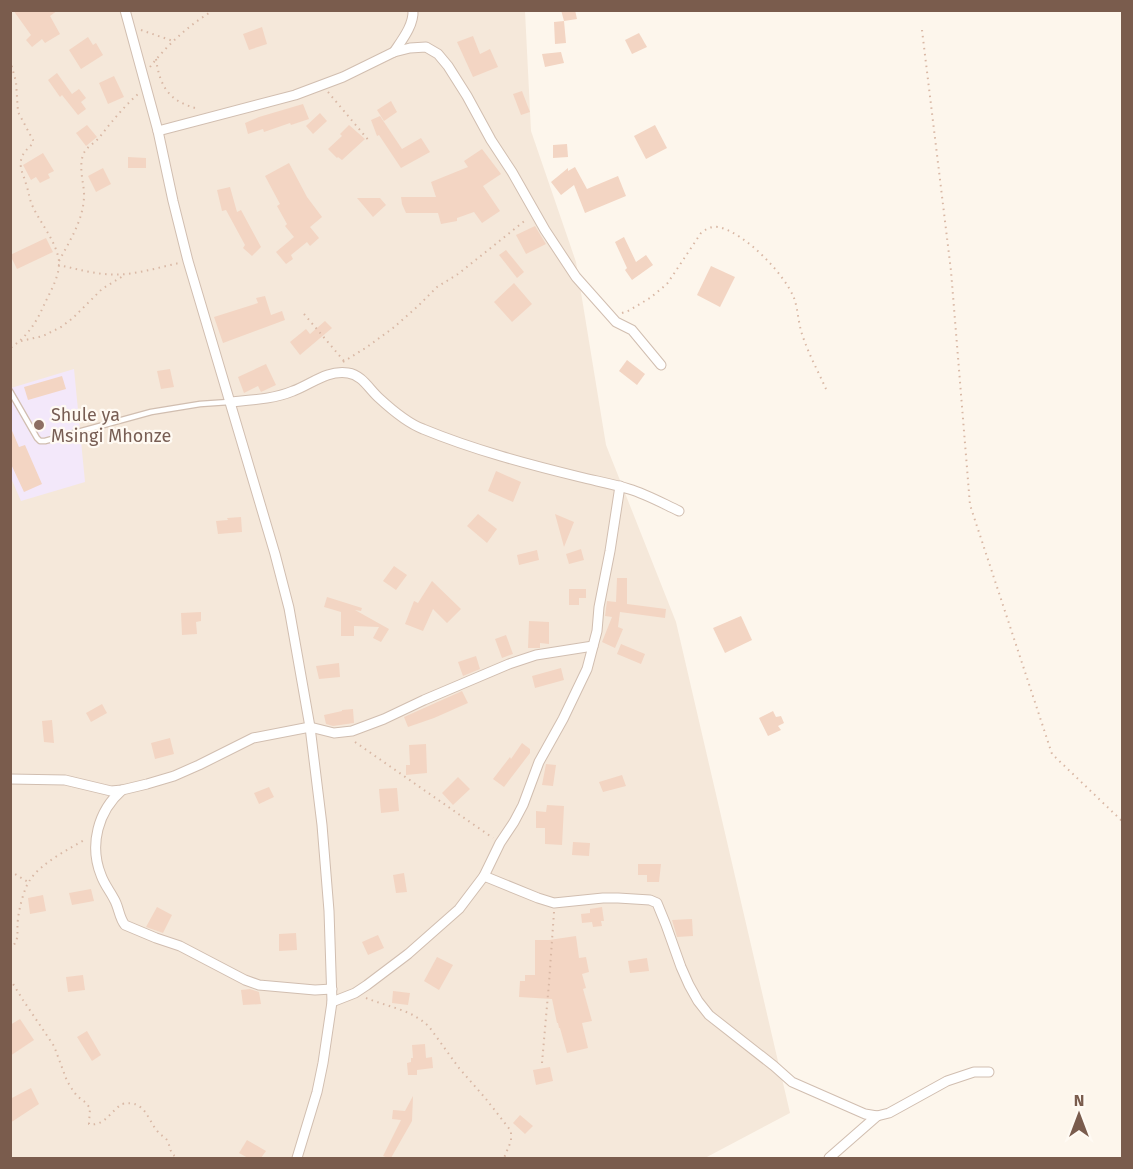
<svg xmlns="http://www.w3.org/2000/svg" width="1133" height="1169" font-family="'Fira Sans',sans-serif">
	<rect width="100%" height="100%" fill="#fdf6ec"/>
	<polygon fill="#f5e8da" points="10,11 525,11 531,131 576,262 606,445 676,622 790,1113 705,1158 11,1158"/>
	<polygon fill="#f3e8fa" points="74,369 85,482 21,501 11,478 11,388"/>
	<g fill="#f3d5c3">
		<polygon points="13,10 58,10 50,16 60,34 45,43 42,39 32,47 26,40 31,35"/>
		<polygon points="561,10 575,10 577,19 564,21 566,43 555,44 554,22 564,21"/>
		<polygon points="262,27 267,44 249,50 243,34"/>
		<polygon points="639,33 647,47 632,54 625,40"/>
		<polygon points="473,36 480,54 490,49 498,67 473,77 457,42"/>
		<polygon points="88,37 93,45 96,43 103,55 81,69 69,50"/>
		<polygon points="561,52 564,63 545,67 542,54"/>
		<polygon points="57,73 72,94 79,89 86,98 81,102 86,109 78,115 62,95 60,97 48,80"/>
		<polygon points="114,76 124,97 108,104 99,83"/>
		<polygon points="522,91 530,112 521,115 513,94"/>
		<polygon points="391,101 397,112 384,121 377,110"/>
		<polygon points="303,104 309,119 291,125 290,123 264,132 263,129 248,134 245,123 259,117"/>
		<polygon points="320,113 327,121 313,134 306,126"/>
		<polygon points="380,116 402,149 421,138 430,152 401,168 379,135 377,136 371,120"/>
		<polygon points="87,125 97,137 86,146 76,133"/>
		<polygon points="349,125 365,139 342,160 338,157 337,158 328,149 342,136 340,134"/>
		<polygon points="655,125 667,148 646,159 634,136"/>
		<polygon points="567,144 568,157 553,158 553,145"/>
		<polygon points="482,149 501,174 483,186 500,211 482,223 474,212 457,218 457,221 441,224 438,213 406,213 402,204 401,197 436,197 431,182 468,167 464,161"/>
		<polygon points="43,153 54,171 48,174 50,178 40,183 36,177 31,180 23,165"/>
		<polygon points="128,157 146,158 146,168 128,168"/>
		<polygon points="289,163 307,197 322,217 310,227 319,238 310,246 307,242 291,255 293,259 286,264 276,252 294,237 285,226 287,224 277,206 280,204 265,176"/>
		<polygon points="575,167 587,189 618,176 626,196 585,213 574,185 561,195 551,182 568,168 568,171"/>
		<polygon points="103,168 111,184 96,192 88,176"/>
		<polygon points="230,187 237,212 241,210 261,247 252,256 243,248 245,245 226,210 222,211 217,190"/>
		<polygon points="357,198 380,198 386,205 373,217"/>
		<polygon points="535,226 546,244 526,254 516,235"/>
		<polygon points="624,237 636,262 646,255 653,265 632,280 625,270 627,268 615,242"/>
		<polygon points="46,238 53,252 17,269 10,255"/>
		<polygon points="506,250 524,272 517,278 499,255"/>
		<polygon points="711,266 735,277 720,307 697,295"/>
		<polygon points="514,283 532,304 512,322 494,302"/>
		<polygon points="265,296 271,315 282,311 285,320 223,343 214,317 258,303 256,298"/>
		<polygon points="325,321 332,328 300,355 290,342 306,329 310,334"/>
		<polygon points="627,360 645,374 637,385 619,371"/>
		<polygon points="266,364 276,385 261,392 258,386 244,393 238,377"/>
		<polygon points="170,369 174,387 161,389 157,371"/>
		<polygon points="62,376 66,389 28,400 24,387"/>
		<polygon points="10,426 19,447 25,445 42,484 24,492 10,462"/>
		<polygon points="496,471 521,482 513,502 488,491"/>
		<polygon points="478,514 497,529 487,543 467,526"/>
		<polygon points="555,514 574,522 564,547"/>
		<polygon points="241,517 242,532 218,534 216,521 228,520 227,518"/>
		<polygon points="581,549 584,560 569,564 566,554"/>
		<polygon points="537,550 539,560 519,565 517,555"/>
		<polygon points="394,566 407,575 396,590 383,581"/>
		<polygon points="617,578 627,578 627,604 666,609 665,618 620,612 618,627 623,629 615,648 602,642 612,617 605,616 607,601 616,602"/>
		<polygon points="432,581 461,609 447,623 433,609 423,631 405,624 414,601 418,603"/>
		<polygon points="569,589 586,589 586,598 579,598 579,605 569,605"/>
		<polygon points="327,597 362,608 361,611 355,610 389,629 381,642 373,638 379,627 354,626 354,636 341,636 341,612 324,607"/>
		<polygon points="201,612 201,621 196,622 197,634 182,635 181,613"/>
		<polygon points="741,616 752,640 725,653 713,628"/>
		<polygon points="529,621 549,622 549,644 540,643 540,648 528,648"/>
		<polygon points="506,635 513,654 502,658 495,639"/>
		<polygon points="621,644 645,654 641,664 617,654"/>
		<polygon points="476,656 480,669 463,676 458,662"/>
		<polygon points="339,663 340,677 319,679 316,666"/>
		<polygon points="561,668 564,680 535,688 532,676"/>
		<polygon points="462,691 468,703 434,718 408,727 404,717"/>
		<polygon points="102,704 107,713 91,722 86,713"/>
		<polygon points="353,709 354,723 333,726 326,724 324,715 342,711 342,710"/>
		<polygon points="773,711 776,717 781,716 784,723 778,726 781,730 768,736 759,718"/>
		<polygon points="52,720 54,743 44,742 42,721"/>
		<polygon points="170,738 174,754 155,759 151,743"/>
		<polygon points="522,743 530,749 530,753 504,787 493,779 510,757 511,759"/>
		<polygon points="426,744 427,773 406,775 406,765 410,765 409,745"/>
		<polygon points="546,764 556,765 553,786 542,785"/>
		<polygon points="622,775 626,786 603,792 599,782"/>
		<polygon points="458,777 470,789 453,805 442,793"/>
		<polygon points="269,787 274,797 259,804 254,793"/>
		<polygon points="397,788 399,811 381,813 379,789"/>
		<polygon points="547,805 564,806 562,845 545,844 545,828 536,828 536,811 546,812"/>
		<polygon points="573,842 590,843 589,856 572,855"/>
		<polygon points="638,864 661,864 659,882 647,882 647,875 638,875"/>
		<polygon points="404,873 407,892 396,893 393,875"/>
		<polygon points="91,889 94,901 72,905 69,893"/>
		<polygon points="43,895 46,911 30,914 28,898"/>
		<polygon points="157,907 172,915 163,933 146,927"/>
		<polygon points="602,907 604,921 601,921 602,926 593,927 592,922 582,923 581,914 590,913 590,909"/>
		<polygon points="692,919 693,936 677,937 672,920"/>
		<polygon points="296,933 297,950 279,951 279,934"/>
		<polygon points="378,935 384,948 368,955 362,942"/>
		<polygon points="576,936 579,958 586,957 589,972 582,974 586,988 583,989 592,1021 582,1023 588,1048 567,1053 560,1028 559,1028 558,1023 557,1023 552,999 519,997 520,981 525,981 525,975 535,975 535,940 549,940"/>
		<polygon points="437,957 453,965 439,990 424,981"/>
		<polygon points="647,958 649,971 630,973 628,961"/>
		<polygon points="83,975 85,990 68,992 66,977"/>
		<polygon points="250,989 259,992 261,1004 243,1005 241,990"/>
		<polygon points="393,991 410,993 408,1005 392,1003"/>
		<polygon points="20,1019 34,1040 10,1056 10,1025"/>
		<polygon points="87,1031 101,1055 92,1061 77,1037"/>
		<polygon points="425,1044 426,1058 432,1057 433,1068 417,1070 417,1075 408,1075 407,1063 411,1062 411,1058 413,1058 412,1045"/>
		<polygon points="550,1067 553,1081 536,1085 533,1070"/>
		<polygon points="31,1088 39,1104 10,1123 10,1099"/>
		<polygon points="413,1096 412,1121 391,1158 388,1158 383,1156 401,1120 392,1119 393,1110 405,1111"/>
		<polygon points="520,1115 533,1126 525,1134 513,1123"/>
		<polygon points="247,1140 266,1151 261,1158 248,1158 239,1153"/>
	</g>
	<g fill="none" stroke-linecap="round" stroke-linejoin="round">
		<defs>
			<polyline id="lane" points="10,391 37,438 40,441 45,441 151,412 200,404 229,402"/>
			<g id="street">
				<polyline points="125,10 158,131 173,201 188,261 275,554 289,608 310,727 322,825 329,911 332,1002 323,1063 317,1092 297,1158"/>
				<path d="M394,52C402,40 414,25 413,10"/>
				<polyline points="158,131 295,95 343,77 394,52 410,48 426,47 438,54 448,66 467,96 491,140 512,172 545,230 576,277 616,322 632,330 661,365"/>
				<path d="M230,402C251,400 274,399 293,391C312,384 326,370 348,373C362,375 369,389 379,398C392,410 407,423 423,429C474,450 527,464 580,477C596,481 613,484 629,489C646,494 662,503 679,511"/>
				<polyline points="10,779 65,780 111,791 122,790 147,784 174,776 199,765 253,738 310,727 334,733 352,731 384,719 424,700 509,664 536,655 593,646"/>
				<path d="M122,790C98,811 89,845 101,875C104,884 110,891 114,899C119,907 119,918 125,925L156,938L180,946L245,980L259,985L315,990L332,989"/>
				<polyline points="484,876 538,898 554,903 603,898 618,898 650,900 657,903 666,925 681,967 689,985 698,1001 709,1015 774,1066 792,1082 865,1114 877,1116 889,1113 947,1081 974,1072 989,1072"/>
				<polyline points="332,1002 355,993 367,985 408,954 459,909 484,876 500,843 514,822 523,805 539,762 563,719 587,669 597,631 599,607 610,551 620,486"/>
				<polyline points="829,1158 877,1116"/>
			</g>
		</defs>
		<use href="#lane" stroke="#d1beb0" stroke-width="7"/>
		<use href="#street" stroke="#d1beb0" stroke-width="11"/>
		<g stroke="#d9b8a5" stroke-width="2" stroke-dasharray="1.5 4.5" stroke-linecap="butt">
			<polyline points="141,30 173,41"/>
			<polyline points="922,30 951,271 970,505 1052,754 1122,821"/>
			<path d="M156,59C160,88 170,102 199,109"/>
			<path d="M10,60L16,82L18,112L33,140V143C29,148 24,151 22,157C18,167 24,175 26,184C29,192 29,199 33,207C41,224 56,241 59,261C60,276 50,292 44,305C36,323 27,337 10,348"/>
			<path d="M150,67C167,45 190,24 214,10"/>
			<polyline points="328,92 370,142"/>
			<path d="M59,261C70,240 85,218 84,192C83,180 79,167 83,155C86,147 92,145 98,139C102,134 106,129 110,124C119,113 128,103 138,94"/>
			<path d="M58,265C74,268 89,273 105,274C129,277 156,268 179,263"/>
			<path d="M622,313L628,311L650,298L667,284L701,233C706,229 711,226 718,227C744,232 784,273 794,298C798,309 798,322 802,334C808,353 818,371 826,389"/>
			<polyline points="304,314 344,361"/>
			<polyline points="21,341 43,336 61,327 73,318 102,289 123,276"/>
			<polyline points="343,362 367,347 393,328 417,307 437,287 458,274 527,219"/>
			<polyline points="355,742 493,838"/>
			<polyline points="10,871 28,882"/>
			<path d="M10,949C21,939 16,933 18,919C19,909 24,888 30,880C41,863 69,849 86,839"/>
			<path d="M10,979L23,1000L54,1046L67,1081L72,1089L77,1096L85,1102L90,1108L89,1124C104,1127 111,1111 122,1104C145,1099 147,1119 158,1132C161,1136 166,1137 168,1142C171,1150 170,1154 178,1158"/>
			<path d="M366,998C388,1007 414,1010 430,1028L459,1068L486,1099L511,1131V1141L504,1158"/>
			<polyline points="542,1063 549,983 554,912"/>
		</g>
		<use href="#lane" stroke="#fff" stroke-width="4.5"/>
		<use href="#street" stroke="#fff" stroke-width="9"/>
	</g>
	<circle fill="#8d6e63" stroke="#fffaf3" stroke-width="2" cx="39" cy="425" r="6"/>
	<g text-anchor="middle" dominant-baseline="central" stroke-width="4.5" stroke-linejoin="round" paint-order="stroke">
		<g font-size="18" fill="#785e54" stroke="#fffaf3" text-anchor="start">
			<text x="51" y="415">Shule ya<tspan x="51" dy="21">Msingi Mhonze</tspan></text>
		</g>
	</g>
	<rect width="1133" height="1169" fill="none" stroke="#7a5c4d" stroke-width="24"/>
	<g transform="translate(1079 1115)" stroke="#fffaf3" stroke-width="4.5" paint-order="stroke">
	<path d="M0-4.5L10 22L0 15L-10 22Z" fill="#7a5c4d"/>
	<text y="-9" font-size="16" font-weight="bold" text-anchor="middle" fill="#7a5c4d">N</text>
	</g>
</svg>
